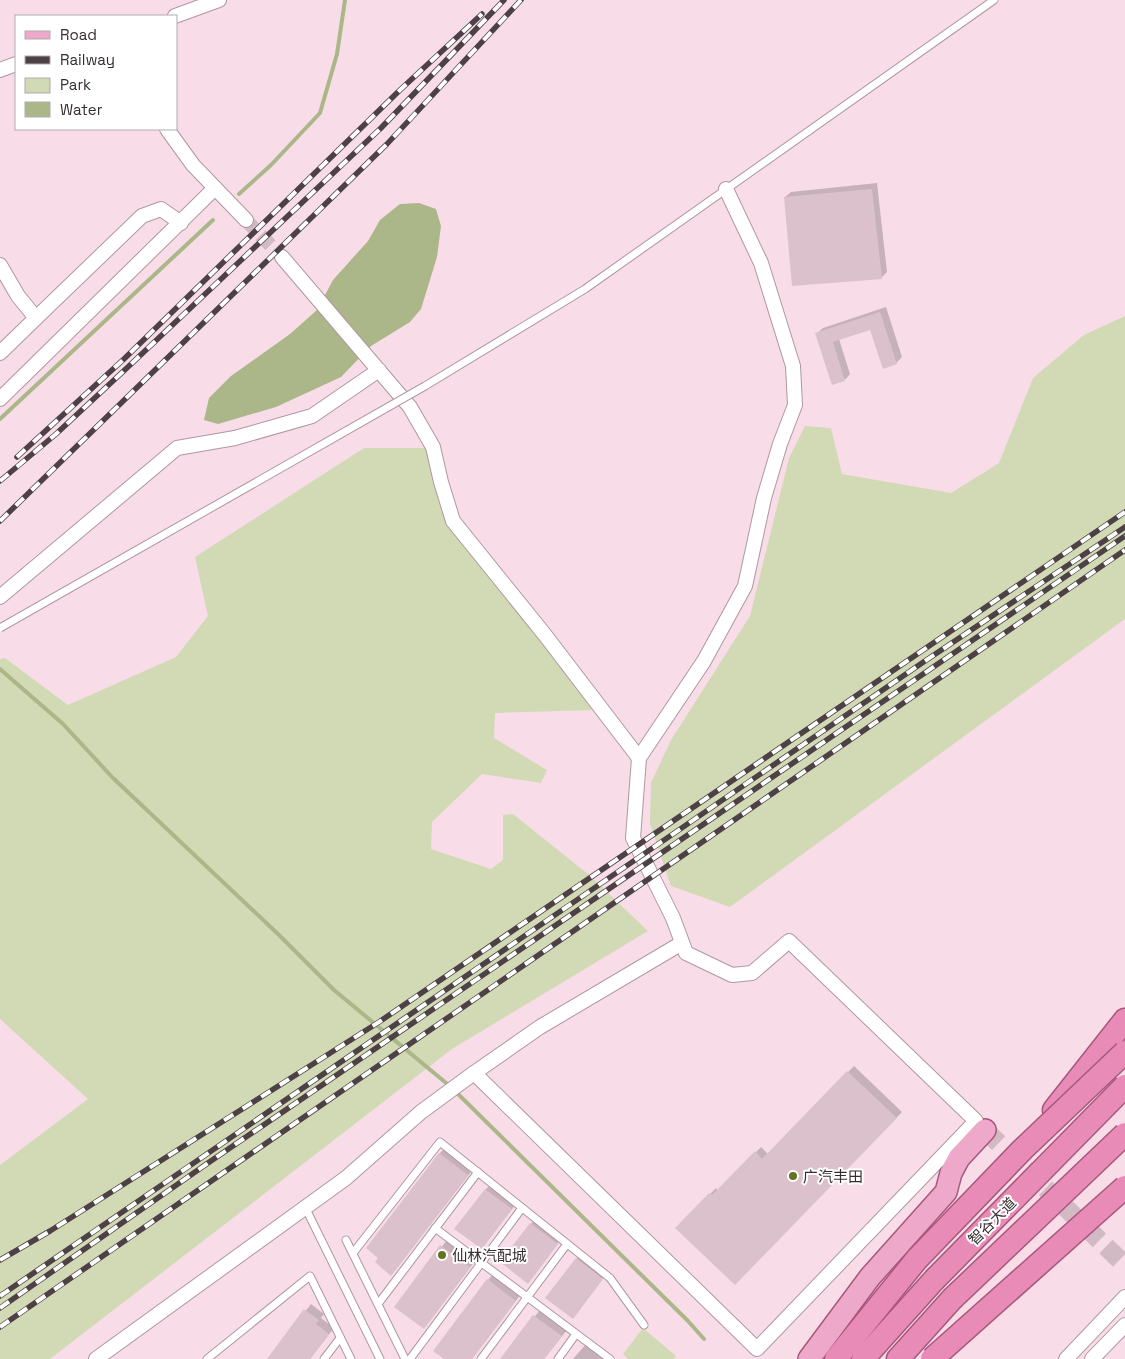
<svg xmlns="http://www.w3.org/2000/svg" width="1125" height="1359" font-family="'Space Grotesk','Noto Sans SC',sans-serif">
	<rect width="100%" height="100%" fill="#f8dde8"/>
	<g fill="#d1dab5">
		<polygon points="1125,316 1125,619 730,907 671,886 650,824 651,783 671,740 750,616 789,458 805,426 831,428 842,474 951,493 999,463 1033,378 1084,335"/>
		<polygon points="364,448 426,448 448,524 597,710 495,713 494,738 547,770 541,783 482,774 432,822 431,849 491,869 503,860 503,815 513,814 588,874 648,931 452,1049 50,1359 0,1359 0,1165 88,1099 0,1019 0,659 5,658 68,705 176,657 208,616 195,557"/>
		<polygon points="643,1328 676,1356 674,1359 628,1359 623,1354"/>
	</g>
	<polygon fill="#abb689" points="419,203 436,209 441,226 437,257 421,309 410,322 371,346 341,377 276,407 218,424 204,420 209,398 231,376 290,334 317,310 333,280 368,241 380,220 400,204"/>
	<g fill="#0003">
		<polygon points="877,183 887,272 881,278 785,197 791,192"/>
		<polygon points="886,307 902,357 896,363 871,329 839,339 850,374 845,380 817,333 823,328"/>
		<polygon points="854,1066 902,1112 735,1284 677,1228 716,1188 718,1191 761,1147 768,1154"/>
		<polygon points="445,1148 473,1169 397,1268 439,1154"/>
		<polygon points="490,1185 516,1204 482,1248 486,1189"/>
		<polygon points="535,1219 561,1239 532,1278 531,1224"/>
		<polygon points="447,1240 475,1261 429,1322 396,1307"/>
		<polygon points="581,1254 606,1274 577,1313 577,1258"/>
		<polygon points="493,1274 521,1294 472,1359 446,1359 488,1280"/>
		<polygon points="311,1304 324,1314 321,1318 334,1328 310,1359 268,1359"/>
		<polygon points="540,1310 567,1330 544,1359 501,1359"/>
		<polygon points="586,1344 605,1359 573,1359"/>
	</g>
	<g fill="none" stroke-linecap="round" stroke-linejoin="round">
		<g stroke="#abb689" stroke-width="4">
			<polyline points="239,194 271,165 320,113 337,54 345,0"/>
			<polyline points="0,419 213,220"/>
			<polyline points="0,669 63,724 113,778 279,935 334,990 451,1087"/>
			<polyline points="456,1092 688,1321 704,1339"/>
		</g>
	</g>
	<g fill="#dbc1cb">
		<polygon points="872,189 882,279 792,286 784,197"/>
		<polygon points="880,312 897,364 883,369 870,330 833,342 845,381 832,385 815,333"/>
		<polygon points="847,1071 897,1118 735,1285 675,1228 709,1193 712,1195 755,1151 762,1159"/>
		<polygon points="439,1153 468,1175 391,1276 375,1262 378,1258 366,1248"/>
		<polygon points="485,1189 512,1209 482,1249 454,1229"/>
		<polygon points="530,1223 558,1244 528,1284 500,1262"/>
		<polygon points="440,1245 470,1267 424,1329 394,1307"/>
		<polygon points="576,1258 603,1279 573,1319 545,1298"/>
		<polygon points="487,1279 516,1301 472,1359 444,1359 433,1351"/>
		<polygon points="304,1309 319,1320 316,1324 329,1334 310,1359 267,1359"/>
		<polygon points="533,1315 562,1336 544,1359 500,1359"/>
	</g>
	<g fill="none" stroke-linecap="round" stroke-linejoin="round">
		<polyline stroke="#d1bac3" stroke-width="14" stroke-dasharray="14 7" stroke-linecap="butt" points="246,220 282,257"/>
		<polyline stroke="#d1bac3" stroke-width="19" stroke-dasharray="19 9" stroke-linecap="butt" points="985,1130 1125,1265"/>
		<defs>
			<g id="service">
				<polyline points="425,386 585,289 994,0"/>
				<polyline points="305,1207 380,1359"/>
				<polyline points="435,1228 610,1359"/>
				<polyline points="346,1240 405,1359"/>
				<polyline points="353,1253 440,1142 610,1278 644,1325"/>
				<polyline points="378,1304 478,1172"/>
				<polyline points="207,1359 310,1276 351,1359"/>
				<polyline points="324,1359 340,1338"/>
				<polyline points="410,1359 522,1208"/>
				<polyline points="481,1359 567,1244"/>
				<polyline points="558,1359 576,1334"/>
			</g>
			<g id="minor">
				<polyline points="175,16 219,0"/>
				<polyline points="0,70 16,64"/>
				<polyline points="167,129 193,165 246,220"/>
				<polyline points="282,257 410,407 433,447 441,482 453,521 545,635 639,758"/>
				<polyline points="0,265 18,296 36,318 142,216 161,209 181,223"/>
				<polyline points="0,353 36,318"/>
				<polyline points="0,399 215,188"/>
				<polyline points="0,597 177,448 235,438 312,416 379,370"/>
				<polyline points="474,1073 757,1349 976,1121 789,941 752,973 732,975 686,953 673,918 633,838 639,758 704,661 745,586 764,498 780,444 795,405 793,366 761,263 726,189"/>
				<polyline points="96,1359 346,1178 421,1112 474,1073 540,1027 682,943"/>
				<polyline points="1066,1359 1125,1297"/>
				<polyline points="1092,1359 1125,1325"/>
			</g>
			<polyline id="primary" points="809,1359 870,1277 946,1192 951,1173 959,1158 985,1130"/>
			<g id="trunk">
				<polyline points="1054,1110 1125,1020"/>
				<polyline points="836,1359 917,1259"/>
				<polyline points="863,1359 934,1280"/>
				<polyline points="898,1359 952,1299"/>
			</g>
		</defs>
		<use href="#service" stroke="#af97a0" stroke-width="9"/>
		<use href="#minor" stroke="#af97a0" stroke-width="16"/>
		<use href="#primary" stroke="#a7577c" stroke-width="24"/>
		<use href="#trunk" stroke="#a7577c" stroke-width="25"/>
		<use href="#service" stroke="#fff" stroke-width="7"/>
		<use href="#minor" stroke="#fff" stroke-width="14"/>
		<use href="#primary" stroke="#eea8c9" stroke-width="21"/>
		<use href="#trunk" stroke="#e88bb7" stroke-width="22"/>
		<defs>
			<g id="rail">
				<polyline points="17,457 124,359 400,90 482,14"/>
				<polyline points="0,481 56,434 129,366 381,128 504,0"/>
				<polyline points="0,521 387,144 521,0"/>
				<polyline points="0,1260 50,1231 379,1022 1125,512"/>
				<polyline points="0,1296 922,663 1125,527"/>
				<polyline points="0,1308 208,1163 1125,536"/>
				<polyline points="0,1327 1125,550"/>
			</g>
		</defs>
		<use href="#rail" stroke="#4d4146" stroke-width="5.5"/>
		<use href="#rail" stroke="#fff" stroke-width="4" stroke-dasharray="11" stroke-linecap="butt"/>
		<defs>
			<polyline id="service-bridge" points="0,628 425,386"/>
			<g id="trunk-bridge">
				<polyline points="917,1259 1023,1149 1125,1052"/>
				<polyline points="934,1280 1125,1086"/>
				<polyline points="952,1299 1125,1134"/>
				<polyline points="932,1359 1125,1187"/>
			</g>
		</defs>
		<use href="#service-bridge" stroke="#af97a0" stroke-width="9" stroke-linecap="butt"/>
		<use href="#trunk-bridge" stroke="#a7577c" stroke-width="25" stroke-linecap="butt"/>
		<use href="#service-bridge" stroke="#fff" stroke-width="7"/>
		<use href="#trunk-bridge" stroke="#e88bb7" stroke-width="22"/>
	</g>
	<g fill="#647320" stroke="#fff" stroke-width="2">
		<circle cx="793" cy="1176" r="5"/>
		<circle cx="442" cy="1255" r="5"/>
	</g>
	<g text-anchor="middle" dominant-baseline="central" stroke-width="4" stroke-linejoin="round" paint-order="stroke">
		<g font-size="15" fill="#372d31" stroke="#fff" text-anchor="start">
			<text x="803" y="1176">广汽丰田</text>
			<text x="452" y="1255">仙林汽配城</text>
		</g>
		<g font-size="15" fill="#372d31" stroke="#fff">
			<text transform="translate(992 1221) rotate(-45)">智谷大道</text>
		</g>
	</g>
	<rect x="15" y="15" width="162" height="115" fill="#ffffff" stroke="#afabad"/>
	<rect x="25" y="31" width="25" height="8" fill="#eea8c9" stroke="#afabad"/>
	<text x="60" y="40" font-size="15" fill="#372d31">Road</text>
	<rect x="25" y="56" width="25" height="8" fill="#4d4146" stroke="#afabad"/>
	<text x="60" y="65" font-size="15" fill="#372d31">Railway</text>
	<rect x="25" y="78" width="25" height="15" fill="#d1dab5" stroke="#afabad"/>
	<text x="60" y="90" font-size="15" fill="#372d31">Park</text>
	<rect x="25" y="102" width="25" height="15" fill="#abb689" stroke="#afabad"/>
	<text x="60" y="115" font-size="15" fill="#372d31">Water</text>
</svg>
